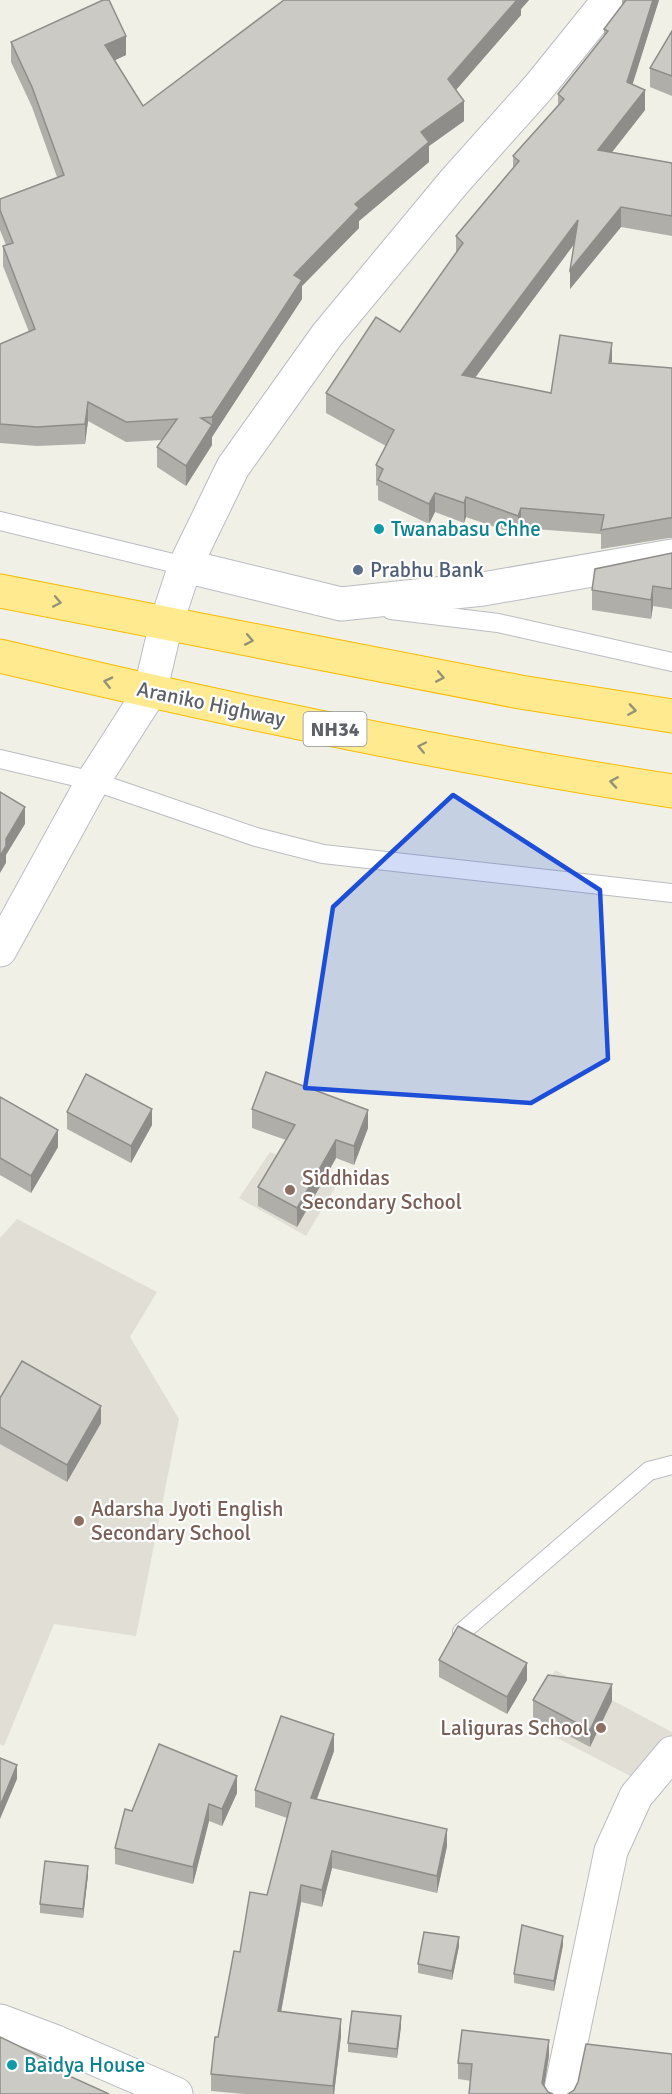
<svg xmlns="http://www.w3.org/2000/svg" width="672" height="2094" font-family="Signika,sans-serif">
	<rect width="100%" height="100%" fill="#f1f0e7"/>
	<g fill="#e1dfd5">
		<polygon points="270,1152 339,1181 306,1236 239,1198"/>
		<polygon points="17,1219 157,1292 130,1337 179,1419 136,1636 54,1624 4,1746 0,1744 0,1238"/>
		<polygon points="555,1670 672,1732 672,1740 640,1781 530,1724"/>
	</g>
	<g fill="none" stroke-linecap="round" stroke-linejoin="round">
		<defs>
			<g id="lane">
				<polyline points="0,521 185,566"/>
				<polyline points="391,610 498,623 672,662"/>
				<polyline points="0,759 93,781 256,837 323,854 672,893"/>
				<polyline points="462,1632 649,1471 672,1465"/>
			</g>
			<g id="street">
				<polyline points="609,0 538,88 454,182 327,335 233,467 185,566 341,604 483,589 672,556"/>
				<polyline points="0,2021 56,2042 176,2094"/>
				<polyline points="560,2094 611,1851 636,1796 672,1753"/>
			</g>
			<polyline id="secondary" points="0,950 93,781 150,692 166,624 185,566"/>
			<g id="highway">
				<polyline points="0,591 520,692 672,716"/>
				<path d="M0,656C222,709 446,756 672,791"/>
			</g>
		</defs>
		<use href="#lane" stroke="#b9bcc1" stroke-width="20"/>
		<use href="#street" stroke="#b9bcc1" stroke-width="35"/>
		<use href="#secondary" stroke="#babdc3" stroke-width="35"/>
		<use href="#highway" stroke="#f8ba00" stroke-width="35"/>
		<use href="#lane" stroke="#fff" stroke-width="18"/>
		<use href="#street" stroke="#fff" stroke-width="33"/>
		<use href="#secondary" stroke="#fff" stroke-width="33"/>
		<use href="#highway" stroke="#ffea90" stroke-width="33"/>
	</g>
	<g fill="#afaea9">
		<polygon points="284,0 529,0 521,9 521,15 456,90 464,121 429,146 429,162 359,221 359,228 302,286 302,299 212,437 212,445 186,486 157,467 157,447 162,440 126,442 88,421 85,444 37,446 0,443 0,344 29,332 3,266 3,246 6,245 0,230 0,199 57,177 32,107 11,62 11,42 126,55 115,60 143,106"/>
		<polygon points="622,0 659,0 632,85 645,110 612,152 672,163 672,236 621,227 570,289 574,244 475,378 551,393 612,363 672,368 672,538 669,538 601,549 601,534 521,528 518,535 466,517 464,523 435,512 429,524 378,500 378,486 376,485 376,465 386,446 326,413 326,393 400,332 456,254 456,236 513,169 513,156 558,106 558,94 604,36 604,29 622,6"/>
		<polygon points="672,31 672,96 650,87 650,68"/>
		<polygon points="672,553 672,609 653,606 651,619 592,610 592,590"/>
		<polygon points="0,1097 58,1147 31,1193 0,1175"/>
		<polygon points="252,1109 368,1128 354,1165 336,1158 297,1227 258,1206 258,1187 286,1140 252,1128"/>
		<polygon points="67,1112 152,1125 131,1163 67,1129"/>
		<polygon points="0,1398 101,1423 67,1482 0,1444"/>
		<polygon points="439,1660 527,1680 507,1714 439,1677"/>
		<polygon points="533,1700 612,1701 590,1747 533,1717"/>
		<polygon points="334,1751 317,1799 447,1846 437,1893 332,1868 322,1907 301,1902 281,2012 341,2036 334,2094 244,2094 211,2091 211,2074 218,2037 240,1952 267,1895 287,1818 255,1807 255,1790"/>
		<polygon points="237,1793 222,1826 209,1821 193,1884 115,1864 115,1848 132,1811"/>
		<polygon points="88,1875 83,1918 40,1913 40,1904"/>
		<polygon points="563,1945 554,1991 514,1983 514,1974"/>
		<polygon points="459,1946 452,1980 418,1973 418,1964"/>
		<polygon points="401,2026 397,2058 348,2052 348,2043"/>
		<polygon points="549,2056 544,2086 548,2092 458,2079 458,2063"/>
	</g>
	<g fill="#8f8d89">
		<polygon points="517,0 529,0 521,9 521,15 448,99 448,79"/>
		<polygon points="653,0 659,0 627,102 627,82"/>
		<polygon points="126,36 126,55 105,65 105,45"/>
		<polygon points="645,90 645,110 598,170 598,150"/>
		<polygon points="464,101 464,121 429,146 429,162 359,221 359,228 302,286 302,299 212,437 212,417 294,275 355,204 421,132"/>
		<polygon points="621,207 621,227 570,289 570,270"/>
		<polygon points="578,220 578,239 462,395 462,375"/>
		<polygon points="612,343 612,362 609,363"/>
		<polygon points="88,402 88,421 85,444 85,424"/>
		<polygon points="212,425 212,445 186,486 186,466"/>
		<polygon points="435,493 435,512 429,524 429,504"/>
		<polygon points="466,497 466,517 464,523 464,503"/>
		<polygon points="521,508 521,528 518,535 518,516"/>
		<polygon points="653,586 653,606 651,619 651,600"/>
		<polygon points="25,807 25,824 6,855 6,863 0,873 0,856 6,839"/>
		<polygon points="152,1109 152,1125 131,1163 131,1146"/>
		<polygon points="368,1110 368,1128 354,1165 354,1146"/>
		<polygon points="58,1130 58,1147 31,1193 31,1176"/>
		<polygon points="336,1140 336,1158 297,1227 297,1208"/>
		<polygon points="101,1406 101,1423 67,1482 67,1465"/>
		<polygon points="527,1663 527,1680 507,1714 507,1697"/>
		<polygon points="612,1684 612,1701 590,1747 590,1730"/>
		<polygon points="334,1734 334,1751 311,1815 311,1798"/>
		<polygon points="17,1765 17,1779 0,1819 0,1806"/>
		<polygon points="237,1776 237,1793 222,1826 222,1809"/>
		<polygon points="209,1804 209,1821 193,1884 193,1867"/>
		<polygon points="447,1829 447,1846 437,1893 437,1876"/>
		<polygon points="332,1851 332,1868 322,1907 322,1890"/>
		<polygon points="88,1866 88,1875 83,1918 83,1909"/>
		<polygon points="301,1885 301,1902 278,2028 278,2011"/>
		<polygon points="563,1936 563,1945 554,1991 554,1981"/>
		<polygon points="459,1937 459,1946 452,1980 452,1971"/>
		<polygon points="401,2016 401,2026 397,2058 397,2049"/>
		<polygon points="341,2019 341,2036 334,2094 333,2094 333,2086"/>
		<polygon points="549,2040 549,2056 543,2094 542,2083"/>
	</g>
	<g fill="#cccac4" stroke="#8f8d89" stroke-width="1.5">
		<polygon points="103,0 109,0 126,36 105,45 143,106 284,0 517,0 448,79 464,101 421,132 429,142 355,204 359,208 294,275 302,280 212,417 201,418 212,425 186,466 157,447 177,419 126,422 88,402 85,424 37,427 0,424 0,344 35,329 3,246 13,243 0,210 0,199 64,175 32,87 11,42"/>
		<polygon points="626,0 653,0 627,82 645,90 598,150 672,163 672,216 621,207 570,270 578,220 462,375 551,393 560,335 612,343 609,363 672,368 672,518 669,518 601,530 604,515 521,508 518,516 466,497 464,503 435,493 429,504 378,480 383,469 376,465 394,430 326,393 376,317 400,332 463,243 456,236 519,161 513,156 564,99 558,94 608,31 604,29"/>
		<polygon points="672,31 672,76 650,68"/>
		<polygon points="672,553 672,589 653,586 651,600 592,590 595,569"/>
		<polygon points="0,792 25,807 6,839 6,846 0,856"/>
		<polygon points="266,1072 368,1110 354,1146 336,1140 297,1208 258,1187 295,1125 252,1109"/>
		<polygon points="86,1074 152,1109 131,1146 67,1112"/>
		<polygon points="0,1097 58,1130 31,1176 0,1158"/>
		<polygon points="22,1361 101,1406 67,1465 0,1427 0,1398"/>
		<polygon points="458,1626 527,1663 507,1697 439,1660"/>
		<polygon points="548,1675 612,1684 590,1730 533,1700"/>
		<polygon points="281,1716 334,1734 311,1798 447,1829 437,1876 332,1851 322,1890 301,1885 278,2011 341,2019 333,2086 211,2074 215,2037 218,2037 234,1951 240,1952 250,1892 267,1895 291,1803 255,1790"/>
		<polygon points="159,1744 237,1776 222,1809 209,1804 193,1867 115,1848 125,1809 132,1811"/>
		<polygon points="0,1758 17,1765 0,1806"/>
		<polygon points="45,1861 88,1866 83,1909 40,1904"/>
		<polygon points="522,1925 563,1936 554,1981 514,1974"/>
		<polygon points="424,1932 459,1937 452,1971 418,1964"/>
		<polygon points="352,2011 401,2016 397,2049 348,2043"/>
		<polygon points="462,2030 549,2040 542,2083 548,2092 553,2094 469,2094 472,2064 458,2063"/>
		<polygon points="0,2037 48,2060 45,2065 109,2094 0,2094"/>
		<polygon points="586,2044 672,2054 672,2094 568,2094 574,2090 578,2082"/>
	</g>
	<defs><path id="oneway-chevron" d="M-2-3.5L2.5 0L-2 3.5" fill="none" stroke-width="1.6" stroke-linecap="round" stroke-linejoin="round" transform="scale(1.5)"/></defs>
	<g stroke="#969276">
		<use href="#oneway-chevron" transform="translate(57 602) rotate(11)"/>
		<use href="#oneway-chevron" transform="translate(249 640) rotate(11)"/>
		<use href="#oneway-chevron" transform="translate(440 677) rotate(11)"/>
		<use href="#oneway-chevron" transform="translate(108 682) rotate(-167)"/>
		<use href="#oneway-chevron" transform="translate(632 710) rotate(9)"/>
		<use href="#oneway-chevron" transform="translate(422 747) rotate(-168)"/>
		<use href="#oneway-chevron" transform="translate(614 782) rotate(-171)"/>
	</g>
	<path fill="#1d4ed8" fill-opacity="0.2" stroke="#1d4ed8" stroke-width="4.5" stroke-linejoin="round" d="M453,795L600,890L608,1059L531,1103L305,1088L333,907Z"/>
	<g fill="#0f9aa8" stroke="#fff" stroke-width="2">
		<circle cx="379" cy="529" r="6"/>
		<circle cx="12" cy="2065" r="6"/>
	</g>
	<circle fill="#5c6f8a" stroke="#fff" stroke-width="2" cx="358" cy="570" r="6"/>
	<g fill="#8d6e63" stroke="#fff" stroke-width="2">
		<circle cx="290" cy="1190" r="6"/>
		<circle cx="79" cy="1521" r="6"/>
		<circle cx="601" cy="1728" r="6"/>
	</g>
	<g text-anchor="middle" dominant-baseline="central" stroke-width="4.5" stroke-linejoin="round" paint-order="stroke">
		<rect fill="#fff" stroke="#8e9195" stroke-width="1.5" x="303.5" y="712" width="63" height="34" rx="4.5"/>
		<g font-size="20" font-weight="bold" fill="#5e6268">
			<text x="335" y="729">NH34</text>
		</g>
		<g font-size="21" fill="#0d838f" stroke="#fff" text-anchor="start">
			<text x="391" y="529">Twanabasu Chhe</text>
			<text x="24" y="2065">Baidya House</text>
		</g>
		<g font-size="21" fill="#4e5e75" stroke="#fff" text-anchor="start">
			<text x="370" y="570">Prabhu Bank</text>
		</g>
		<g font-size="21" fill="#5e6268" stroke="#fff">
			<text transform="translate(211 704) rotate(12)">Araniko Highway</text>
		</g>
		<g font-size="21" fill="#785e54" stroke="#fff" text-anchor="start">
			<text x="302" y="1178">Siddhidas<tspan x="302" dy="24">Secondary School</tspan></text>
			<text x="91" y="1509">Adarsha Jyoti English<tspan x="91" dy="24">Secondary School</tspan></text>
			<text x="589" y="1728" text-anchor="end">Laliguras School</text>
		</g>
	</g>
</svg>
